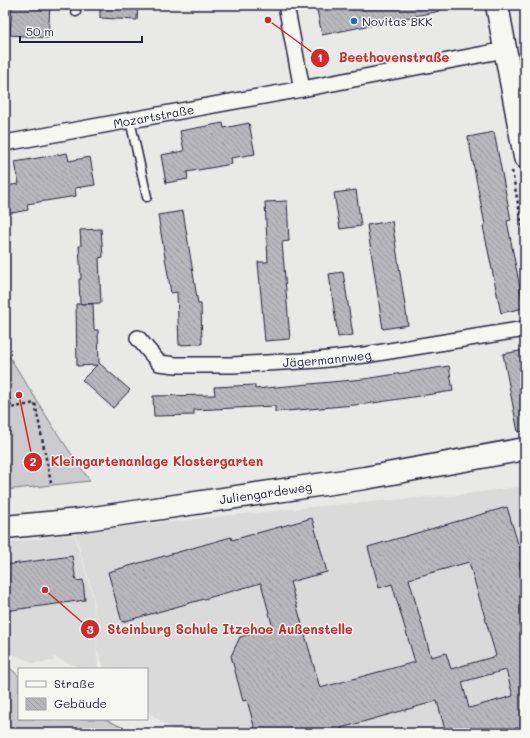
<svg xmlns="http://www.w3.org/2000/svg" width="530" height="738" font-family="Mali,sans-serif">
	<defs>
		<pattern id="building-back-hatch" width="6" height="6" patternUnits="userSpaceOnUse"><rect width="6" height="6" fill="#b8b8bc"/><path d="M-1 5l2 2M0 0l6 6M5-1l2 2" fill="none" stroke="#9e9ea2"/></pattern>
	</defs>
	<rect width="100%" height="100%" fill="#e9e9e7"/>
	<filter id="ink" filterUnits="userSpaceOnUse"><feTurbulence type="fractalNoise" baseFrequency=".025" numOctaves="2"/><feDisplacementMap in="SourceGraphic" scale="8" xChannelSelector="R" yChannelSelector="G"/><feConvolveMatrix kernelMatrix="1 2 1 2 8 2 1 2 1" color-interpolation-filters="sRGB"/></filter>
	<g filter="url(#ink)">
		<g fill="#dadada">
			<polygon points="525,486 525,733 177,733 147,711 147,669 105,669 97,649 94,598 75,533 139,525 320,506 466,494"/>
			<polygon points="74,534 93,598 98,669 84,669 53,657 53,661 33,663 5,651 5,543"/>
		</g>
		<g fill="#ccccce" stroke="#777784">
			<polygon points="5,348 9,356 57,433 90,481 5,490"/>
			<polygon points="5,664 19,676 19,719 105,719 134,733 5,733"/>
		</g>
		<g fill="url(#building-back-hatch)" stroke="#22223b" fill-rule="evenodd">
			<polygon points="12,5 50,5 48,38 10,35"/>
			<polygon points="100,5 138,5 137,20 100,18"/>
			<polygon points="316,5 439,5 440,11 322,35"/>
			<polygon points="223,123 224,128 249,123 255,154 231,158 232,164 187,172 188,179 166,183 161,155 184,151 180,131"/>
			<polygon points="494,132 511,220 507,221 524,308 501,313 483,226 485,225 468,137"/>
			<polygon points="67,153 69,161 90,157 95,185 75,188 76,196 27,204 28,210 6,214 5,207 5,186 19,184 15,162"/>
			<polygon points="356,190 361,226 340,229 334,193"/>
			<polygon points="287,201 289,241 282,242 290,339 265,341 258,262 268,262 265,202"/>
			<polygon points="183,211 198,304 201,304 202,344 179,345 177,292 171,293 158,215"/>
			<polygon points="392,221 408,325 383,329 367,225"/>
			<polygon points="101,229 103,257 99,258 101,303 80,304 79,279 81,279 79,246 81,246 80,230"/>
			<polygon points="343,272 353,335 338,337 329,274"/>
			<polygon points="76,304 93,304 94,330 98,330 99,363 130,390 113,408 82,380 97,365 77,366"/>
			<polygon points="525,350 525,431 518,432 503,354"/>
			<polygon points="449,366 453,391 366,404 275,412 275,406 194,410 194,415 154,416 153,396 215,395 214,387 255,385 255,389 364,379"/>
			<path d="M507,507L518,544H519L525,562L519,563L525,583V733H446L437,701L341,728L343,733H256L247,700L243,701L231,656L240,637L273,628L261,583L122,622L108,572L231,537L232,540L312,518L327,572L290,582L320,688L415,662L392,584L379,588L368,547ZM469,562L496,656L451,669L446,653L431,657L409,579ZM506,670L513,696L469,708L462,682Z"/>
			<polygon points="72,556 76,581 83,580 85,600 5,611 5,565"/>
		</g>
		<g fill="none" stroke-linecap="round" stroke-linejoin="round">
			<defs>
				<g id="lane">
					<polyline points="74,5 76,12"/>
					<polyline points="130,120 147,197"/>
				</g>
				<g id="street">
					<polyline points="286,5 302,89 505,50"/>
					<path id="s1" d="M5,143L302,89"/>
					<path id="s2" d="M138,338L159,363L176,365H233L319,360L365,355L525,329"/>
				</g>
				<g id="secondary">
					<path id="s3" d="M5,527L80,520L365,478L525,449"/>
				</g>
				<polyline id="primary" points="497,5 525,157"/>
			</defs>
			<use href="#lane" stroke="#22223b" stroke-width="11"/>
			<use href="#street" stroke="#22223b" stroke-width="18"/>
			<use href="#secondary" stroke="#22223b" stroke-width="25"/>
			<use href="#primary" stroke="#22223b" stroke-width="25"/>
			<g stroke="#22223b" stroke-width="2.5" stroke-dasharray="3 3" stroke-linecap="butt">
				<polyline points="512,171 525,241"/>
				<polyline points="5,380 11,408 35,403 51,483"/>
				<polyline points="5,409 11,408"/>
			</g>
			<use href="#lane" stroke="#f6f6f2" stroke-width="8"/>
			<use href="#street" stroke="#f6f6f2" stroke-width="15"/>
			<use href="#secondary" stroke="#f6f6f2" stroke-width="22"/>
			<use href="#primary" stroke="#f6f6f2" stroke-width="22"/>
		</g>
	</g>
	<circle fill="#1f6fb2" stroke="#f6f6f2" stroke-width="1.5" cx="354" cy="21" r="4"/>
	<g text-anchor="middle" dominant-baseline="central" stroke-width="3" stroke-linejoin="round" paint-order="stroke">
		<g font-size="12" fill="#22223b" stroke="#f6f6f2" text-anchor="start">
			<text x="362" y="21">Novitas BKK</text>
		</g>
		<g font-size="12" fill="#22223b" stroke="#f6f6f2">
			<text stroke="none"><textPath href="#s1" startOffset="151">Mozartstraße</textPath></text>
			<text stroke="none"><textPath href="#s2" startOffset="201">Jägermannweg</textPath></text>
			<text stroke="none"><textPath href="#s3" startOffset="263">Juliengardeweg</textPath></text>
		</g>
	</g>
	<path fill="none" stroke="#d62828" stroke-width="1.5" d="M268 20L320 58M19 395L33 462M45 590L90 629"/>
	<g fill="#d62828" stroke="#f6f6f2" stroke-width="1.5">
		<circle cx="268" cy="20" r="4"/>
		<circle cx="19" cy="395" r="4"/>
		<circle cx="45" cy="590" r="4"/>
		<circle cx="320" cy="58" r="10"/>
		<circle cx="33" cy="462" r="10"/>
		<circle cx="90" cy="629" r="10"/>
	</g>
	<g font-size="12" text-anchor="middle" font-weight="bold" fill="#fff">
		<text x="320" y="62">1</text>
		<text x="33" y="466">2</text>
		<text x="90" y="634">3</text>
	</g>
	<g font-size="13" text-anchor="middle" font-weight="bold" fill="#d62828" stroke="#f6f6f2" stroke-width="3" stroke-linejoin="round" paint-order="stroke">
		<text x="394" y="62">Beethovenstraße</text>
		<text x="157" y="466">Kleingartenanlage Klostergarten</text>
		<text x="230" y="634">Steinburg Schule Itzehoe Außenstelle</text>
	</g>
	<rect width="530" height="738" fill="none" stroke="#f6f6f2" stroke-width="20"/>
	<rect x="10" y="10" width="510" height="718" fill="none" stroke="#22223b" stroke-width="1.5" filter="url(#ink)"/>
	<rect x="18" y="668" width="130" height="52" fill="#f6f6f2" stroke="#a1a1a9"/>
	<rect x="26" y="681" width="20" height="6" fill="#f6f6f2" stroke="#a1a1a9"/>
	<text x="54" y="688" font-size="12" fill="#22223b">Straße</text>
	<rect x="26" y="698" width="20" height="12" fill="url(#building-back-hatch)" stroke="#a1a1a9"/>
	<text x="54" y="708" font-size="12" fill="#22223b">Gebäude</text>
	<path d="M20 36v6h122v-6" fill="none" stroke="#22223b" stroke-width="2"/>
	<text x="26" y="36" font-size="12" fill="#22223b" stroke="#f6f6f2" stroke-width="3" paint-order="stroke">50 m</text>
</svg>
